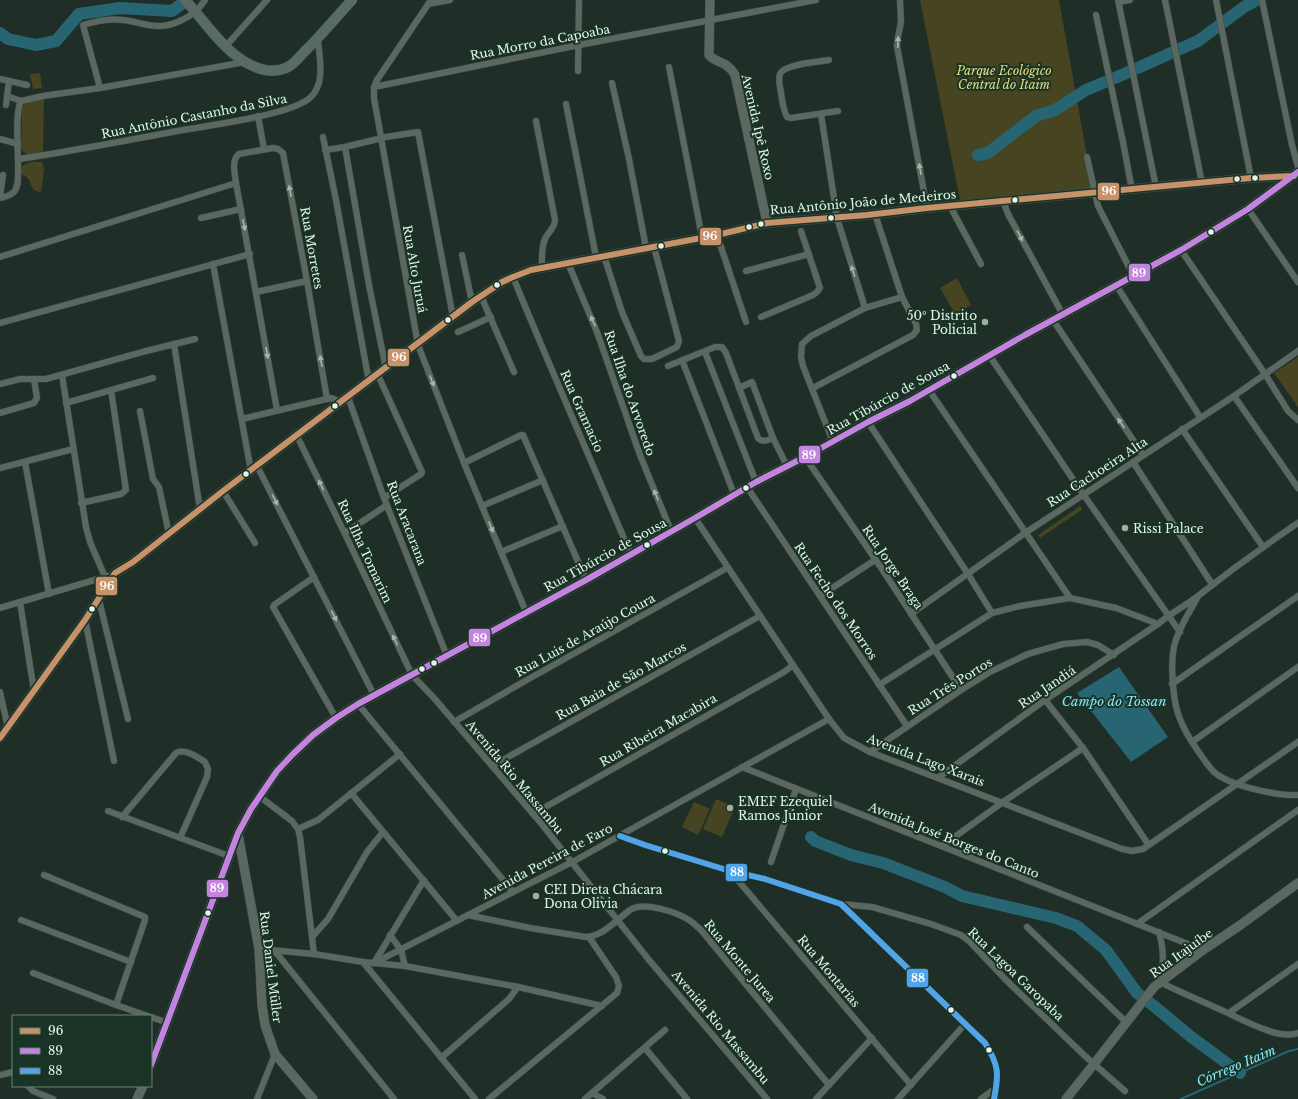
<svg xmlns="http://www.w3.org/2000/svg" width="1298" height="1099" font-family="'Libre Baskerville',serif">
	<rect width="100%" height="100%" fill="#1f2e26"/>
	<g fill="#474421">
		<polygon points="920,0 1059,0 1093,189 960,200"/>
		<polygon points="40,73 42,88 33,89 30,74"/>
		<path d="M44,99L43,151C35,153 25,158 21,148L22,107L25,102Z"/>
		<path d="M33,162H42L44,169L41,192C26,191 35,178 22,175L20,172C22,164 26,163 33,162Z"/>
		<polygon points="957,278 971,305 955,314 940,288"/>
		<polygon points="1298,357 1298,407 1274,373"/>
		<polygon points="1080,506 1083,509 1040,538 1038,535"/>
		<polygon points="716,799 735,807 722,837 703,829"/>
		<polygon points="694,802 710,809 698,835 682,827"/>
	</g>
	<polygon fill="#276572" points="1119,667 1168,737 1131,762 1077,693"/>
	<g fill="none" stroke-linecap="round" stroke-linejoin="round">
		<polyline stroke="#276572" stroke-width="2" points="1181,1099 1289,1051 1298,1049"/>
		<g stroke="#276572" stroke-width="12">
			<polyline points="0,33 8,39 36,45 56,41 79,14 120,8 172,11 187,0"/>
			<polyline points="1115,78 1198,41 1244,7 1257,0"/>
			<polyline points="978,155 988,153 1036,116 1055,110 1086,90 1105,82"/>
			<polyline points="811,837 815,841 851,855 883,863 945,887 962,896 1056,918 1077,926 1106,950 1137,993 1154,1006 1190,1036 1240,1073"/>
		</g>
		<defs>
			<g id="street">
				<polyline points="431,0 377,80 374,87 374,98 418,345 464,463 526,612"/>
				<polyline points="900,0 901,22 898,37 897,46 927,208"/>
				<polyline points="1118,0 1156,187"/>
				<polyline points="1165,0 1202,183"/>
				<polyline points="1216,0 1251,178"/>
				<polyline points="1262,0 1292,145 1298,167"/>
				<polyline points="1119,2 1130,0"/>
				<polyline points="428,4 450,0"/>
				<polyline points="1096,15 1123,142 1132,190"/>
				<polyline points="225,47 267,0"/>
				<path d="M829,60C818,62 784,64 780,74C778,80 780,87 781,93C782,101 783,109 787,117L791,118L838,111"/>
				<polyline points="669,67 702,237"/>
				<polyline points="578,71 579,0"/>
				<polyline points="0,79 27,85"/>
				<polyline points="612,83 629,159 646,248"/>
				<polyline points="374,87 579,45 816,0"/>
				<path d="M100,88L83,25C96,21 110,18 123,20C135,21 148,27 160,26C172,26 186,19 195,12C199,9 202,4 205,0"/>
				<polyline points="7,96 21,101"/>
				<polyline points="21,101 43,96 100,88 245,62"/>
				<polyline points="566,104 596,257"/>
				<polyline points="6,105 9,81"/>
				<polyline points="821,114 837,218 865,308"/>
				<polyline points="258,116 264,149"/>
				<path d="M536,121L555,220C555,228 548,232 545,239C541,248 542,258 542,268"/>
				<polyline points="323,137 336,200 369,382"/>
				<polyline points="0,139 18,144"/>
				<polyline points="345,147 369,285 386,369"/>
				<polyline points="325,150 345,147 386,137 418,132 453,317"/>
				<polyline points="1087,157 1098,206 1133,275"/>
				<path d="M19,159C74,151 128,140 183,130C211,125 292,115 311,97C326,82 319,57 318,39"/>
				<polyline points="0,196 3,175"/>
				<path d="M0,198C5,197 10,196 14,192C18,187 18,181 18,175C19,158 14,113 21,101"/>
				<polyline points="1003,201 1008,214 1063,315"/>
				<polyline points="950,206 981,264"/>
				<polyline points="1248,209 1298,282"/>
				<polyline points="201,218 241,209"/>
				<polyline points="717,235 746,322"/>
				<polyline points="1181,250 1265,374 1288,411 1298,420"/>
				<polyline points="462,255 472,302"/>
				<polyline points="604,256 622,312 641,356 644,359 652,359 677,347 679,341 654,247"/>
				<polyline points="0,257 236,183"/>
				<polyline points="568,263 597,332 640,455 671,531"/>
				<polyline points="213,264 251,471"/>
				<polyline points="746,271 809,254"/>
				<path d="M513,277C551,370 592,462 631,555"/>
				<polyline points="1116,285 1200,417"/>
				<polyline points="256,292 307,281"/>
				<polyline points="481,296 514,372"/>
				<polyline points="761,317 813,295 817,292 820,288 801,231"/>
				<polyline points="1053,320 1143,455"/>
				<polyline points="0,323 250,254"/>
				<polyline points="458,332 491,317"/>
				<polyline points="174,344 200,509"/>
				<polyline points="705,352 756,482"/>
				<polyline points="989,355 1083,494 1180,632"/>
				<polyline points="682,360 734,494"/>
				<path d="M668,366L715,347H722L726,353L758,438C762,443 768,440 773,438"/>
				<polyline points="62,375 86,527 90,542 105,577"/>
				<polyline points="378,375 422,472 421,474 384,498"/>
				<polyline points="0,384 20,379 46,379 146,351 195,339"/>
				<polyline points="739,388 752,382 773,438 787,466"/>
				<polyline points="813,388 913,335 917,330 916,324 902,297 875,214"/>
				<polyline points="929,390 1070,598"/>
				<polyline points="1234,396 1298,488"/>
				<polyline points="348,397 384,498 447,656"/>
				<polyline points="66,403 153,378"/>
				<path d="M277,410L236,183C235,174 231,160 239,154L273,148L278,149L283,153L307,281L327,399"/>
				<polyline points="140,411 153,479 159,487 169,534"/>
				<polyline points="0,413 34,403 37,398 34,379"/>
				<polyline points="242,419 331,398 342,402"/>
				<polyline points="868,422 968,574 992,613"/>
				<polyline points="1182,429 1263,547"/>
				<polyline points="297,436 345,534 412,675 434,698 540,822 649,960 767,1099"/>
				<polyline points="833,442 803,366 801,357 802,344 811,336 865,308 902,297"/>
				<polyline points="805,457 882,569 961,690"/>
				<polyline points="25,462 49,594"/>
				<polyline points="1133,462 1212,584"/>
				<polyline points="464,463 521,435 523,435 586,580"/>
				<polyline points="257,466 374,695"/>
				<polyline points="0,468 73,449"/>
				<polyline points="747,487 907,726"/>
				<polyline points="223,491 255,543"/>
				<polyline points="81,503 121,494 126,490 111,390"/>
				<polyline points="482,506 543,480"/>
				<polyline points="695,518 829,719 844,738 870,752 1122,849 1132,851 1143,849 1298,742"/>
				<polyline points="345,533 387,505"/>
				<polyline points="501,552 563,526"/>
				<polyline points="314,577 274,605 273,607 336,718"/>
				<polyline points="820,596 875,560"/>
				<path d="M1197,598C1188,615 1175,634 1173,653C1171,670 1173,703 1180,719C1184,730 1191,741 1198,751C1203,758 1208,766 1214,772C1230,786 1277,796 1298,795"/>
				<polyline points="99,600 128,719"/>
				<polyline points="20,602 34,691"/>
				<polyline points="0,608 108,576"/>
				<polyline points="911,614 1025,533 1234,396 1298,351"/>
				<polyline points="85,620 114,761"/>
				<polyline points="1172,684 1298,596"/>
				<polyline points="879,685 992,613 1020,606 1070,598 1116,608 1158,624"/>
				<polyline points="0,692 8,728"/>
				<polyline points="1045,700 1083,748 1148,844"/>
				<polyline points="358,704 513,892"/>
				<polyline points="454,722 525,681 727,568"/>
				<polyline points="1192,742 1298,667"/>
				<polyline points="870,752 961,690 990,672 1028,654 1063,644 1087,642 1098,645 1114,655"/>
				<polyline points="492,766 760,616"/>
				<polyline points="742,767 1203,950"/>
				<path d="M939,777L1045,700L1158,624C1171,613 1185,606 1198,596C1231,570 1264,546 1298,523"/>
				<polyline points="351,793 457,921"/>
				<polyline points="259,796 292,821 298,829 300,837 314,954"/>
				<polyline points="108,811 229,856"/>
				<polyline points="533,814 784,672 793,665"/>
				<path d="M122,817L176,753C185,748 197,757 205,762L208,769L207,777L180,838"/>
				<polyline points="298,829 318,820 400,754"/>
				<path d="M620,836L645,845L730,871L765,879L841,904L985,1043C999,1065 999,1074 994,1099"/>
				<polyline points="942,846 1003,802 1083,748"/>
				<polyline points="771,862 796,789"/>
				<polyline points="730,871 911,1085"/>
				<polyline points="44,875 145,917 145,920 116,1005"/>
				<polyline points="841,904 872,907 931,924 961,935 969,941 1007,981 1085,1056 1125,1091"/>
				<path d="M468,915L530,928L586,937C604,936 617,919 630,910C644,901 676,912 689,920C694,923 697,927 701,930L829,1085"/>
				<polyline points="21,920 131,962"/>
				<polyline points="1137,924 1298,810"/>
				<polyline points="1027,927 1126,1022"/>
				<path d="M1159,932C1164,950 1164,964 1160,982C1179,992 1200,1000 1219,1009C1238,1017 1278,1041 1298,1033"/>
				<polyline points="390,935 401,950 405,966"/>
				<polyline points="313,936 328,919 367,852 383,832"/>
				<polyline points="259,949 314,954 363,962 405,966 518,987 602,1006"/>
				<polyline points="274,950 394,1099"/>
				<polyline points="363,962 475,1099"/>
				<polyline points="374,963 576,860 829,719"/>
				<polyline points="374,963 424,880"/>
				<polyline points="33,973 116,1005 148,1016"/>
				<polyline points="1229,1013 1298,964"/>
				<polyline points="151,1017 168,1023"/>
				<polyline points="645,1048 687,1099"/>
				<polyline points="441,1058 509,999 518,987"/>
				<polyline points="0,1075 13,1072"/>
				<polyline points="28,1086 33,1091 53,1099"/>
				<polyline points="592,1093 603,1099"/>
				<polyline points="257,1099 275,1054"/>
				<polyline points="489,1099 617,993 619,986 616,977 589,937"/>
				<polyline points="585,1099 665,1030"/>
				<polyline points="816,1099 872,1038"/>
				<polyline points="898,1099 966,1023"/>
				<polyline points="981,1099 996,1088"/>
			</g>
			<g id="secondary">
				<path d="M710,0L709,55C714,61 720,61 726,65C730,68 733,71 735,75L767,223"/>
				<polyline points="0,738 85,620 115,573 133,562 223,491 472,302 502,282 513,277 531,270 717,235 767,223 867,215 927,208 1251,178 1294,176"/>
				<polyline points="238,834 259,949 262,1005 265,1025 275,1054 313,1099"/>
				<polyline points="151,1065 238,833 251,809 277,771 293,754 313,735 336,718 358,704 586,580 695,518 756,482 805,457 868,422 910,401 1025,335 1181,250 1248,209 1298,172"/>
				<polyline points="137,1099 143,1086"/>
				<polyline points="1066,1099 1094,1064 1154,987 1203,950 1239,926 1298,883"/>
			</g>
			<path id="primary" d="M185,0C199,15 211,32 225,46C240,61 264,77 286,68C293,65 299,58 304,52C321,36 336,17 352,0"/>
		</defs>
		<use href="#street" stroke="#3d4a43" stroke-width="7"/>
		<use href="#secondary" stroke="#3d4a43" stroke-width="10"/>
		<use href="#primary" stroke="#3d4a43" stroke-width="11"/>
		<use href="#street" stroke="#5b6761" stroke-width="6"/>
		<use href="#secondary" stroke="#5b6761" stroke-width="9"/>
		<use href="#primary" stroke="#596b65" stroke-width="10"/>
		<defs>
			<polyline id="bus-1" points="0,738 85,620 115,573 133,562 223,491 472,302 502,282 513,277 531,270 717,235 767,223 867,215 927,208 1251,178 1294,176"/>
			<polyline id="bus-2" points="151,1065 238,833 251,809 277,771 293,754 313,735 336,718 358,704 586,580 695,518 756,482 805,457 868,422 910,401 1025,335 1181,250 1248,209 1298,172"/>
			<path id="bus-3" d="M620,836L645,845L730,871L765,879L841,904L985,1043C999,1065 999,1074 994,1099"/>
		</defs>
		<use href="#bus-1" stroke="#193426" stroke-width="9"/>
		<use href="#bus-2" stroke="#193426" stroke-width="9"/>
		<use href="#bus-3" stroke="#193426" stroke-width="9"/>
		<use href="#bus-1" stroke="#c7916a" stroke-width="6"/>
		<use href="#bus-2" stroke="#c483df" stroke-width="6"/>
		<use href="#bus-3" stroke="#53a3e8" stroke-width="6"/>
	</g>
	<defs><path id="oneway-solid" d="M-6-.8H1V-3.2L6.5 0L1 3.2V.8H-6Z"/></defs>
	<g fill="#a7b5ad">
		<use href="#oneway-solid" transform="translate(898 42) rotate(-88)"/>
		<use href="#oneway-solid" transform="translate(920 169) rotate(-100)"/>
		<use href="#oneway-solid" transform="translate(290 191) rotate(-101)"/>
		<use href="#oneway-solid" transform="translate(244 225) rotate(79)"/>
		<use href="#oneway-solid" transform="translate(1020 236) rotate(62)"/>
		<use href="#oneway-solid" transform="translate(853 271) rotate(-108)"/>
		<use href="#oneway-solid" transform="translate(593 321) rotate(-113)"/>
		<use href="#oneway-solid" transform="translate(267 353) rotate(80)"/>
		<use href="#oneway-solid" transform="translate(321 361) rotate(-100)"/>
		<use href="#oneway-solid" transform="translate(432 381) rotate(69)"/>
		<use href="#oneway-solid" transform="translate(1121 423) rotate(-124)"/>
		<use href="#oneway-solid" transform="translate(321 485) rotate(-116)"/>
		<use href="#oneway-solid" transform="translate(656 495) rotate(-112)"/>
		<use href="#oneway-solid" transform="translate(275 500) rotate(62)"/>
		<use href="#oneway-solid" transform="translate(491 527) rotate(67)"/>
		<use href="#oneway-solid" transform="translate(334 616) rotate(63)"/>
		<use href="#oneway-solid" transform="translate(395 640) rotate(-116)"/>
	</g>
	<g fill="#e5f5eb" stroke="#193426" stroke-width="1.5">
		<circle cx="1255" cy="178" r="3.5"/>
		<circle cx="1237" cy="179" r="3.5"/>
		<circle cx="1015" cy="200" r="3.5"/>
		<circle cx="831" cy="218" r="3.5"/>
		<circle cx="761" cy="224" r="3.5"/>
		<circle cx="749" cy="227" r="3.5"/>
		<circle cx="1211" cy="232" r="3.5"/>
		<circle cx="661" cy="246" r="3.5"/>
		<circle cx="497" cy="285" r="3.5"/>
		<circle cx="448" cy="320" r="3.5"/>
		<circle cx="954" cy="376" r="3.5"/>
		<circle cx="335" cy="406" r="3.5"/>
		<circle cx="246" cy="474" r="3.5"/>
		<circle cx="746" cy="488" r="3.5"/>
		<circle cx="647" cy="545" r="3.5"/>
		<circle cx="92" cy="609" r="3.5"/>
		<circle cx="434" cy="663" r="3.5"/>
		<circle cx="422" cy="669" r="3.5"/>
		<circle cx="665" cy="851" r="3.5"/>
		<circle cx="208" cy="913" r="3.5"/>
		<circle cx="951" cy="1010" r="3.5"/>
		<circle cx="989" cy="1050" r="3.5"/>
	</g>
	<g fill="#a0afa6" stroke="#193426" stroke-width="1.5">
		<circle cx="985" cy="322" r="4"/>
		<circle cx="1125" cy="528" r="4"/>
		<circle cx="730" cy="808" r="4"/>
		<circle cx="536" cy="896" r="4"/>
	</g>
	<g text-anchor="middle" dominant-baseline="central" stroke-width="4" stroke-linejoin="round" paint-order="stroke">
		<g font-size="12" fill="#e5f5eb" stroke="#193426">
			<text transform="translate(540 42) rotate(-11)">Rua Morro da Capoaba</text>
			<text transform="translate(194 116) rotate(-11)">Rua Antônio Castanho da Silva</text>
			<text transform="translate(758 127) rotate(77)">Avenida Ipê Roxo</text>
			<text transform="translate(863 202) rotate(-5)">Rua Antônio João de Medeiros</text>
			<text transform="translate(312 248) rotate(80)">Rua Morretes</text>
			<text transform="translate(415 269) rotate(80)">Rua Alto Juruá</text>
			<text transform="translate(630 393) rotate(71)">Rua Ilha do Arvoredo</text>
			<text transform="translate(888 398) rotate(-29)">Rua Tibúrcio de Sousa</text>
			<text transform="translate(582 411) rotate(66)">Rua Gramacio</text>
			<text transform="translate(1097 472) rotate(-33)">Rua Cachoeira Alta</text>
			<text transform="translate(407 523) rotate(69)">Rua Aracarana</text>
			<text transform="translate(365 551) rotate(65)">Rua Ilha Tomarim</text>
			<text transform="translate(605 555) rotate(-29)">Rua Tibúrcio de Sousa</text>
			<text transform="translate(893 567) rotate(56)">Rua Jorge Braga</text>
			<text transform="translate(836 601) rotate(56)">Rua Fecho dos Morros</text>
			<text transform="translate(585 635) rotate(-29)">Rua Luis de Araújo Coura</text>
			<text transform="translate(621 681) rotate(-29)">Rua Baia de São Marcos</text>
			<text transform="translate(950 686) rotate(-32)">Rua Três Portos</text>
			<text transform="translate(1047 687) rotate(-34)">Rua Jandiá</text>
			<text transform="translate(658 730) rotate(-30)">Rua Ribeira Macabira</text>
			<text transform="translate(926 760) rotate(21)">Avenida Lago Xarais</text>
			<text transform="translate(515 777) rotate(50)">Avenida Rio Massambu</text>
			<text transform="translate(954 840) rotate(22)">Avenida José Borges do Canto</text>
			<text transform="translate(547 861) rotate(-28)">Avenida Pereira de Faro</text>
			<text transform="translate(1181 953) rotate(-36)">Rua Itajuíbe</text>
			<text transform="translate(740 961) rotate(50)">Rua Monte Jurea</text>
			<text transform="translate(271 967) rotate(83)">Rua Daniel Müller</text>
			<text transform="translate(829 971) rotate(50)">Rua Montarias</text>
			<text transform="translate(1016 974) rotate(44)">Rua Lagoa Garopaba</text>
			<text transform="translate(721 1027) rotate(50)">Avenida Rio Massambu</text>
		</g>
		<g font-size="12" font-style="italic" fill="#e8de7f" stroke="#193426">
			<text x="1004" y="70">Parque Ecológico<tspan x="1004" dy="14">Central do Itaim</tspan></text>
		</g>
		<g font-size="12" fill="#e5f5eb" stroke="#193426" text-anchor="start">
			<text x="977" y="315" text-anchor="end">50º Distrito<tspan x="977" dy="14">Policial</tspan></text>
			<text x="1133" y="528">Rissi Palace</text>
			<text x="738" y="801">EMEF Ezequiel<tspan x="738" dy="14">Ramos Júnior</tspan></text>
			<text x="544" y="889">CEI Direta Chácara<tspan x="544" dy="14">Dona Olivia</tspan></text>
		</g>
		<g font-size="13" font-style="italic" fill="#88e5fb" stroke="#193426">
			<text x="1114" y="701">Campo do Tossan</text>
			<text transform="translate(1236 1066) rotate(-23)">Córrego Itaim</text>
		</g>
	</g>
	<g stroke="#193426" stroke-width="1.5">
		<rect x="1097" y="182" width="23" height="19" rx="4" fill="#c7916a"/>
		<rect x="699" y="227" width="23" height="19" rx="4" fill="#c7916a"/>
		<rect x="1128" y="263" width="23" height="19" rx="4" fill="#c483df"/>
		<rect x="387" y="348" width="23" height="19" rx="4" fill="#c7916a"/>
		<rect x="798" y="445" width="23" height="19" rx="4" fill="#c483df"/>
		<rect x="95" y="576" width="23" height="20" rx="4" fill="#c7916a"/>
		<rect x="468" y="628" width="23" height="19" rx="4" fill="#c483df"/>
		<rect x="725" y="863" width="23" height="19" rx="4" fill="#53a3e8"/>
		<rect x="206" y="879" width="23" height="19" rx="4" fill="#c483df"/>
		<rect x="906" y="968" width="23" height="20" rx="4" fill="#53a3e8"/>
	</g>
	<g font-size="11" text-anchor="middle" font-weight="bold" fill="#fff">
		<text x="1109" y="195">96</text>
		<text x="710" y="240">96</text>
		<text x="1139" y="277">89</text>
		<text x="399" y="361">96</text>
		<text x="809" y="459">89</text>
		<text x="107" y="590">96</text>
		<text x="480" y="642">89</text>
		<text x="737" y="876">88</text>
		<text x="217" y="892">89</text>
		<text x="918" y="982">88</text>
	</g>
	<rect x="12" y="1015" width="140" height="72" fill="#193426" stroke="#6b8175"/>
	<rect x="20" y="1028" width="20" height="6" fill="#c7916a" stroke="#6b8175"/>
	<text x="48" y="1035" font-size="12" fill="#e5f5eb">96</text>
	<rect x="20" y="1048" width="20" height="6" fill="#c483df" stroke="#6b8175"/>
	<text x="48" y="1055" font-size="12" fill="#e5f5eb">89</text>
	<rect x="20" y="1068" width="20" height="6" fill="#53a3e8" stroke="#6b8175"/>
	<text x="48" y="1075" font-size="12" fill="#e5f5eb">88</text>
</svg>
